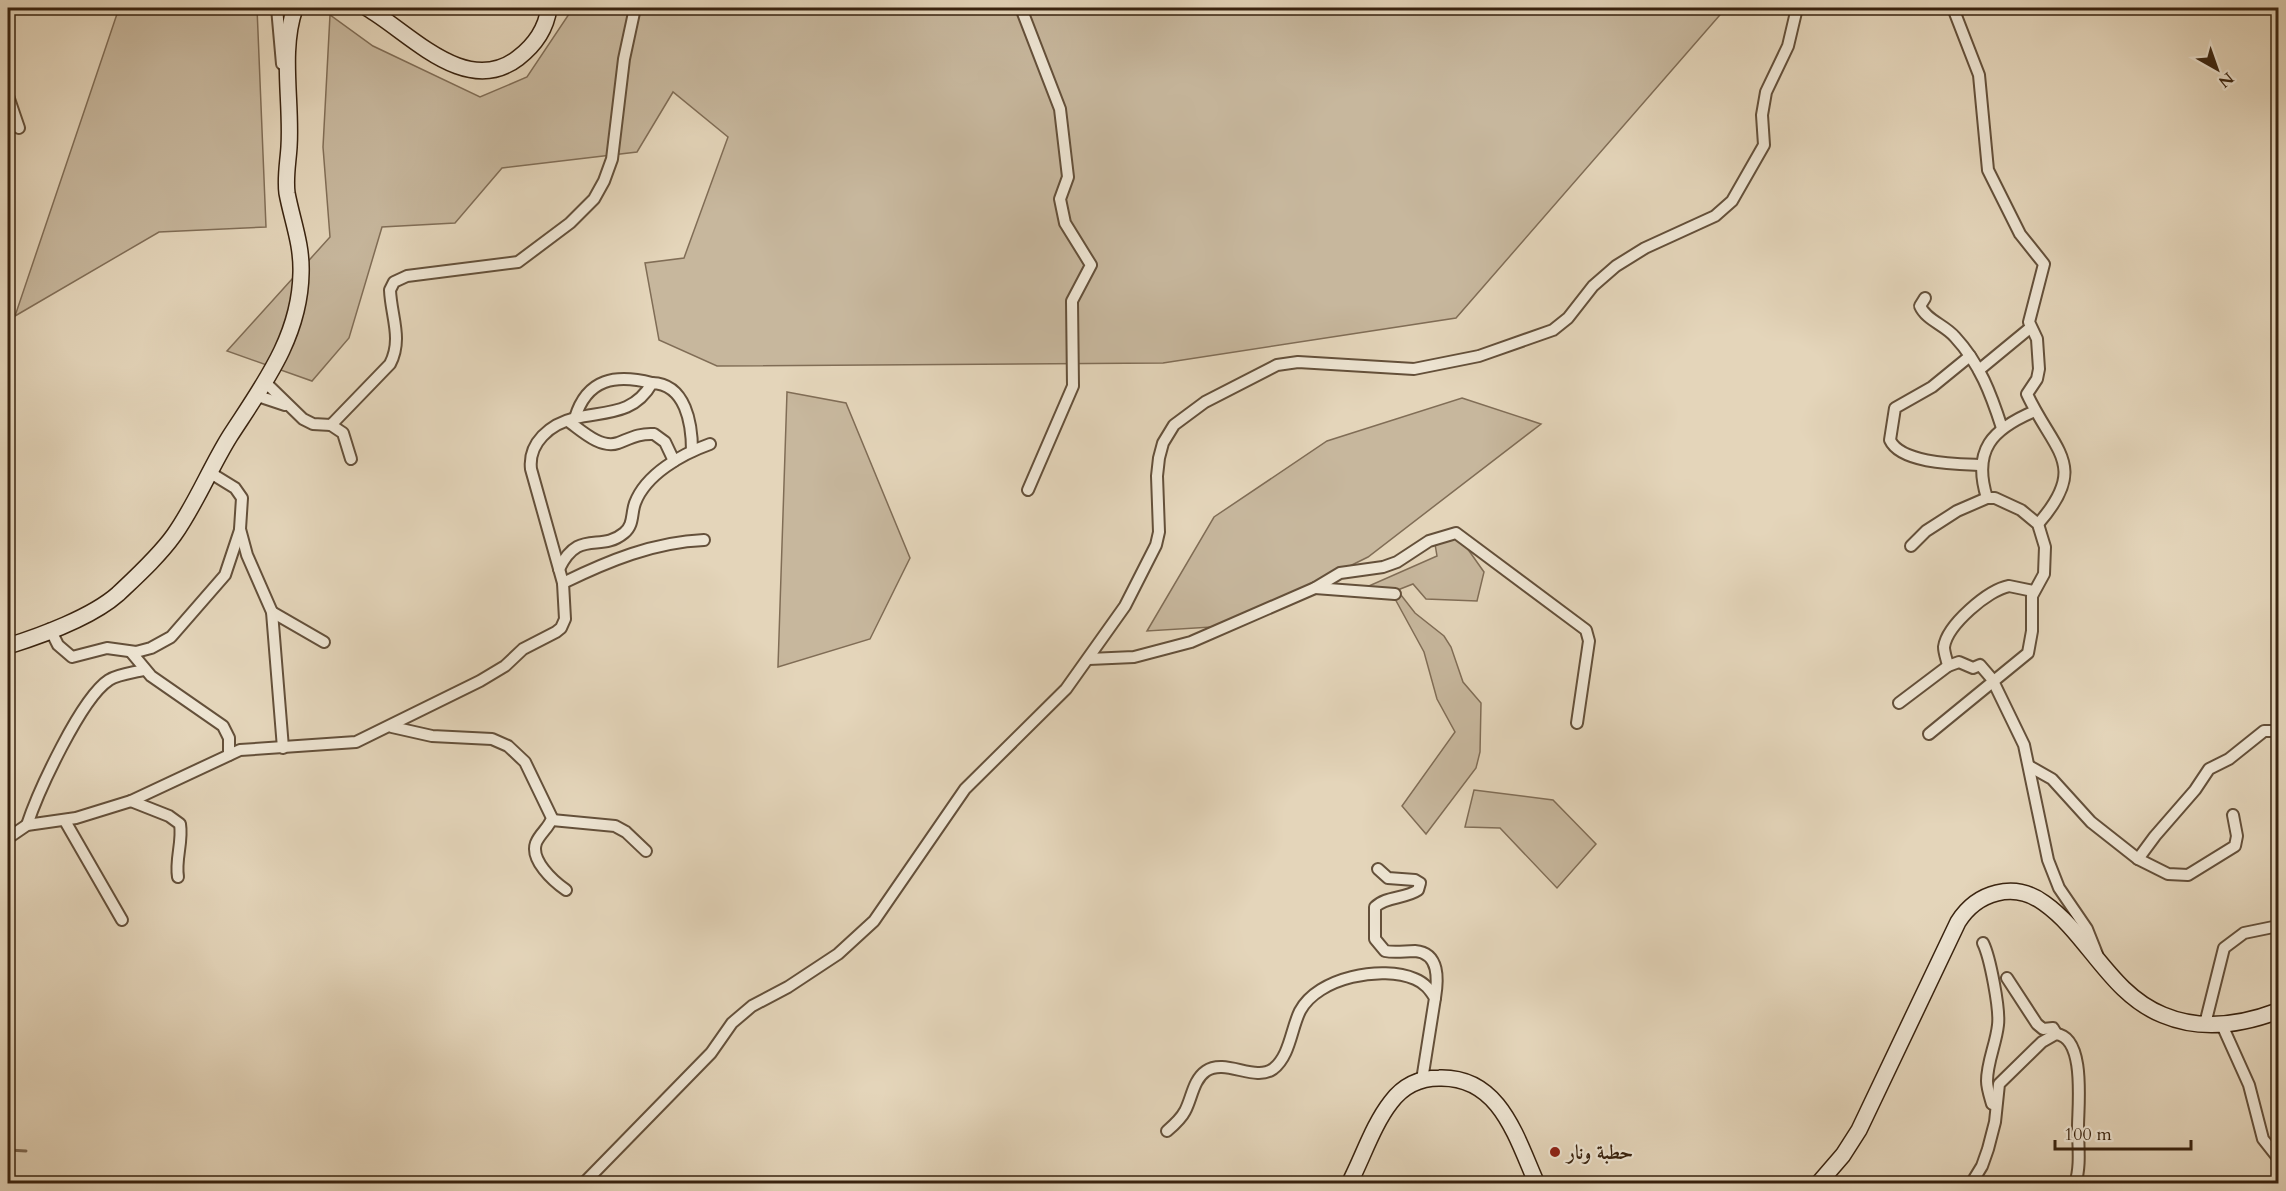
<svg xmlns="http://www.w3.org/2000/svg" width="2286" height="1191" font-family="Cardo,Amiri,serif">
	<rect width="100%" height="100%" fill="#e4d5ba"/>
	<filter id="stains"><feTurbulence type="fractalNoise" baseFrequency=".00333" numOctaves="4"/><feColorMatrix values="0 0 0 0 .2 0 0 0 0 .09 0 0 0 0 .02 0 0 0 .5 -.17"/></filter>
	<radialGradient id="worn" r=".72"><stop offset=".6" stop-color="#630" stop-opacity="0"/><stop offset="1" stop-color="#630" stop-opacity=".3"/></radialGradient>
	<g fill="#c7b79d" stroke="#806d56" stroke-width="1.5">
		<polygon points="119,8 257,8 266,227 159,232 15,316"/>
		<polygon points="573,8 1726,8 1456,318 1163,363 717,366 659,340 645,263 684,258 728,137 673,92 637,152 502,168 455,223 382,227 349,338 312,381 227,351 330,237 323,147 330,15 373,46 480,97 527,77"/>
		<polygon points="787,392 846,403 910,558 870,639 778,667"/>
		<polygon points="1462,398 1541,424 1368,557 1228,626 1147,631 1214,517 1327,441"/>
		<polygon points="1455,531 1484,572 1477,601 1426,599 1413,584 1380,597 1362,589 1437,556 1435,544"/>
		<polygon points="1401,595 1415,613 1444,636 1451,647 1463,682 1481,703 1480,752 1476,768 1426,834 1402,806 1455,732 1437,699 1424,652 1394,597"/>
		<polygon points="1474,790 1553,800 1596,844 1557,888 1500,828 1465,827"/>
	</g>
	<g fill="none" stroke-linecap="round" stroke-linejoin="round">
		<polyline stroke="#7d6953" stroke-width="3" points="8,1150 26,1151"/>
		<defs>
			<g id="street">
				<polyline points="277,8 282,64"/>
				<polyline points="1021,8 1060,109 1068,177 1060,199 1065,223 1091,265 1072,301 1073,386 1028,490"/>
				<path d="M1953,8L1979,75L1988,170L2020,234L2044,264L2029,322L2037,339L2039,369L2037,379L2027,394C2054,452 2090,465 2038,524"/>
				<polyline points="8,96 19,128"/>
				<path d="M1925,298L1920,306C1926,320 1945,325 1955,337C1980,364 1991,394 2002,428"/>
				<path d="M1970,356L1932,387L1895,408L1890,440C1901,464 1959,464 1981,465"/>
				<polyline points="1979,370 2030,328"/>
				<path d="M266,383L303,419L313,424L331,425L390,364C403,339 391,316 390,290L394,282L407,276L518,262L570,223L594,199L604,181L612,159L624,59L635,8"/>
				<polyline points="258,396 285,405"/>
				<path d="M575,418C587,378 616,374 652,383"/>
				<path d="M568,421C581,430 600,449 618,443C631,438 640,433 654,434L665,442L674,461"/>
				<polyline points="331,425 343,433 351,459"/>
				<polyline points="209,472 235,488 242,498 240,529 247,555 272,612 283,748"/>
				<path d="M1987,498C1972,450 1992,429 2035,411"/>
				<polyline points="1911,546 1926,531 1957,511 1987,498 1995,498 2021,510 2038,524 2045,547 2044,574 2032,596 2032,631 2028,653 1929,734"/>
				<path d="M559,569C579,528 600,553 624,533C634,525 631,514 635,503C646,474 682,454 710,444"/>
				<path d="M563,583C608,561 654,542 704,540"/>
				<polyline points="1315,588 1395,594"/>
				<polyline points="272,612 324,642"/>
				<polyline points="50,629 58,645 72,657 107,648 136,652 151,648 171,637 225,575 240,530"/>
				<polyline points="131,652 151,676 223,726 229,738 229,755"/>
				<polyline points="1089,659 1134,657 1191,642 1315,588 1340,573 1383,567 1397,562 1429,541 1456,533 1586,630 1589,641 1577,723"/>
				<polyline points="1948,666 1959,662 1973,668 1980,665 1992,679 2024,745 2048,860 2059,888 2087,929 2097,954"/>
				<path d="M1899,703L1948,666C1947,660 1944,653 1944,647C1947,625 1988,590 2009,586L2033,591"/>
				<path d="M392,727L432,736L492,739L508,746L525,762L552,818C549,828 540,833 536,843C530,860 553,881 566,890"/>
				<polyline points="2029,766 2052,779 2091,822 2138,859 2155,836 2195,790 2209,769 2229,759 2264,731 2278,731"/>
				<path d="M131,801L169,816L180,824C183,842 175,859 178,877"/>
				<polyline points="552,820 615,826 626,832 646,851"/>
				<polyline points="65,821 122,920"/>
				<path d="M27,825C38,792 81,698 109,680C119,674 132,673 144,670"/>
				<path d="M8,838L27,825L76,818L131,801L240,750L356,742L480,681L505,666L523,649L556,632L561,628L565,619L563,583L531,469C528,443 550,424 575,418C606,411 634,415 652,383C686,384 692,424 692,451"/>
				<polyline points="2138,859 2168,874 2188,875 2235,846 2237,836 2233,815"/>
				<path d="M1378,869L1388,878L1415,880L1420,883L1418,890C1405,899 1386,896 1375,907V939L1385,951C1395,953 1405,951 1415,951C1440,953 1438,980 1435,998"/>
				<path d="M1983,943C1990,957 2000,1009 1998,1025C1996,1044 1987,1062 1987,1081C1987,1088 1990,1097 1992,1104"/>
				<polyline points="2007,978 2037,1024 2043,1029 2053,1028 2056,1033"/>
				<polyline points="2205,1024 2224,948 2244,933 2278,926"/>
				<polyline points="2222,1025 2249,1085 2263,1139 2278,1158"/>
				<path d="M1167,1131C1174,1125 1181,1119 1185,1111C1192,1098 1193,1080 1206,1071C1225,1058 1255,1082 1273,1069C1290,1056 1291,1029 1300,1011C1318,977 1382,965 1415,979C1425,983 1430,990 1435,998L1422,1080"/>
				<polyline points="583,1184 711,1053 732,1023 752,1006 788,987 838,954 874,921 965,789 1066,689 1125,606 1156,545 1159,532 1157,476 1159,458 1163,443 1174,425 1205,402 1277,365 1298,362 1414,369 1479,356 1553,330 1568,318 1593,286 1616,266 1645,248 1715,216 1732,201 1764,145 1762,115 1766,92 1788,46 1797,8"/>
				<path d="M1971,1184L1982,1166L1988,1149L1995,1122L1999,1084L2042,1042L2056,1034C2086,1037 2078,1106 2078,1127C2078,1146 2081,1166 2075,1184"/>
			</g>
			<g id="secondary">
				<path d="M367,8C410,33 466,98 518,58C535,45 546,29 549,8"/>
				<path d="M8,646C40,636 92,617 118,594C137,576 159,556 174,535C196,504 210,468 230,436C263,385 300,337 301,273C302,244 292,220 287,193C285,177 288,163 289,147C292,102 280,51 295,8"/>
				<path d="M1349,1184C1363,1157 1373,1125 1391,1102C1403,1086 1419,1078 1439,1078C1500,1076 1516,1137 1537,1184"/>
				<path d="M1818,1184L1843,1155L1859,1130L1958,922C1977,892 2014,881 2044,903C2088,934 2110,994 2163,1015C2201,1031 2241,1025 2278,1011"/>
			</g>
		</defs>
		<use href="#street" stroke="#64503a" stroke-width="14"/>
		<use href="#secondary" stroke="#39230f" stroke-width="18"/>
		<use href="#street" stroke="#ede4d2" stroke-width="10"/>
		<use href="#secondary" stroke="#ede4d2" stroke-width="15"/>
	</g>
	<circle fill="#8f2418" stroke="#ede4d2" stroke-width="2" cx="1555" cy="1152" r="6"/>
	<g text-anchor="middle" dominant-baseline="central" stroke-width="4.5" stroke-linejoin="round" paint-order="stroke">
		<g font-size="20" font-weight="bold" fill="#39230f" stroke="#ede4d2" text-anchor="start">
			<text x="1567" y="1152">حطبة ونار</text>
		</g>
	</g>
	<rect width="2286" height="1191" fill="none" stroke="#e4d5ba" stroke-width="30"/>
	<rect x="9" y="9" width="2268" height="1173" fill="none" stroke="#39230f" stroke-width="3"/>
	<rect x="15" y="15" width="2256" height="1161" fill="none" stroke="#39230f" stroke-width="1.5"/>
	<g transform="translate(2217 69) rotate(140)" stroke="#ede4d2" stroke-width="4.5" paint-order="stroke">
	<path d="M0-4.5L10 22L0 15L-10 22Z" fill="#39230f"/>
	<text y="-9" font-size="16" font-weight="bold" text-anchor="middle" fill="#39230f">N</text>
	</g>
	<path d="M2055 1140v9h136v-9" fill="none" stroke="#39230f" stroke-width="3"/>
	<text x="2064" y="1140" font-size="18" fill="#39230f" stroke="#ede4d2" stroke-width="4.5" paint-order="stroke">100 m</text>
	<rect width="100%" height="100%" filter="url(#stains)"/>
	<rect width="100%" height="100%" fill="url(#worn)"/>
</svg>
